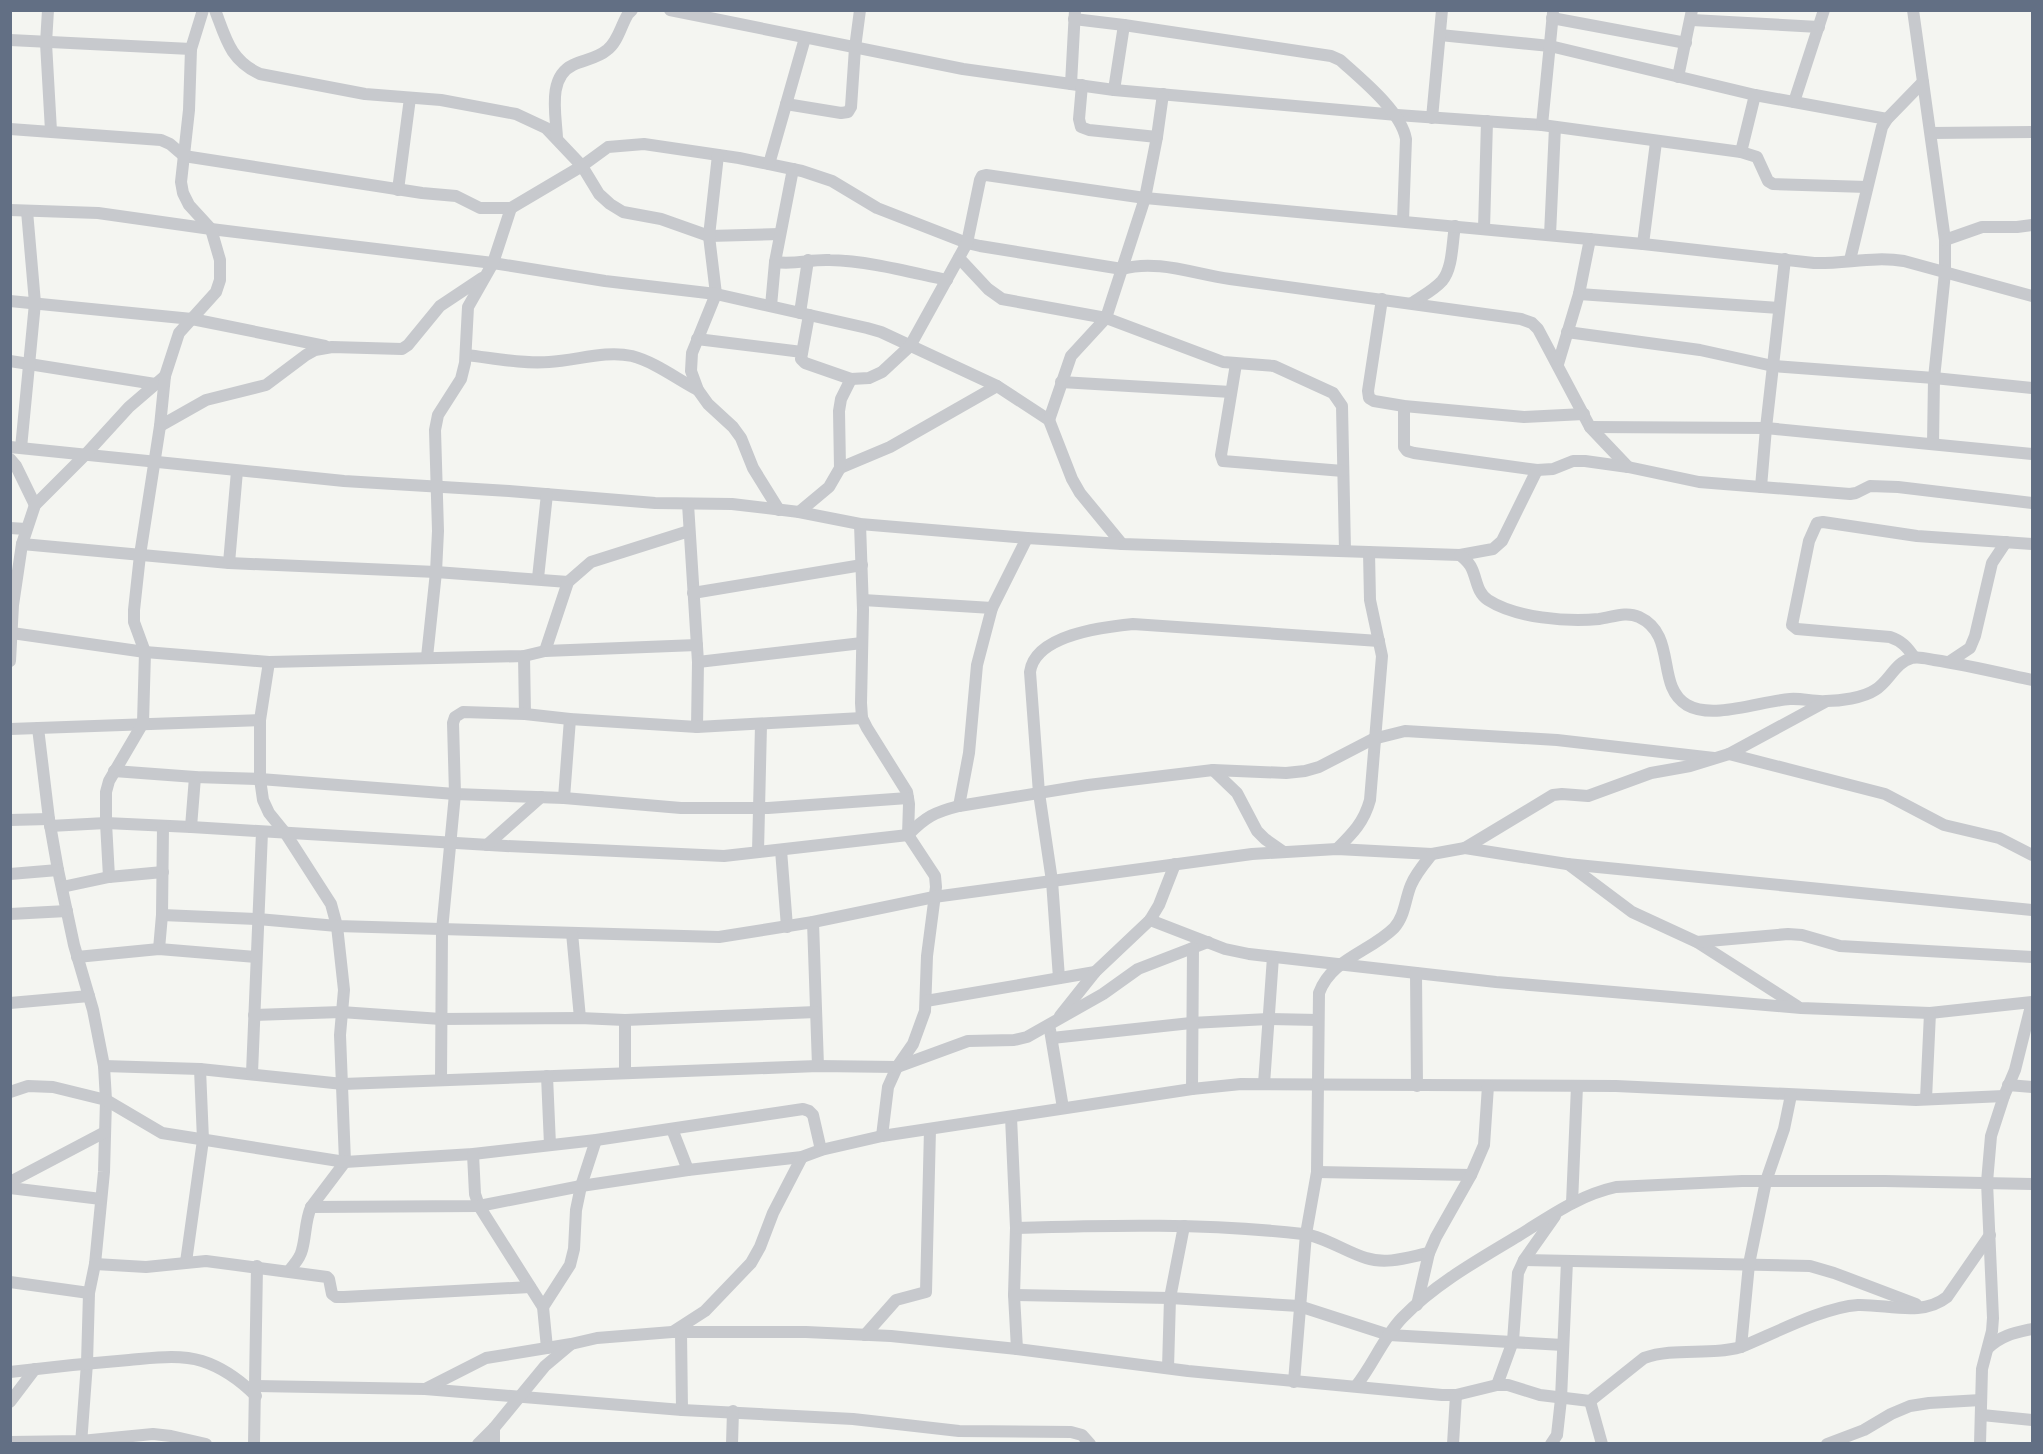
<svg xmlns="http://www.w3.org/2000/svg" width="2043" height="1454" font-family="Overpass,sans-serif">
	<rect width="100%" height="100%" fill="#f4f5f1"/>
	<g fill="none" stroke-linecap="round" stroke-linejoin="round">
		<g stroke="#c7c9cd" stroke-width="12">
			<polyline points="48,10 46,43 51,131"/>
			<path d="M215,10C226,39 230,60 260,74L365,94L441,100L516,114L546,128L582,166L599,194L610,204L623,212L661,219L709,236L780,234"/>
			<polyline points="670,10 963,69 1114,90 1397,115 1542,125 1741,152 1757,157 1768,181 1773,184 1867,187"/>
			<polyline points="1913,10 1945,240 1945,273 1934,378 1933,444"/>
			<polyline points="1552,18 1686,43"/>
			<path d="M1074,19L1124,25L1331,56L1340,60C1361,79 1401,111 1406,139L1403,221"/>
			<polyline points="1692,20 1819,27"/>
			<polyline points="1440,35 1550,46 1755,95 1887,119"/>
			<polyline points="10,40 191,49"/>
			<polyline points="1678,77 1692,10"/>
			<polyline points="1071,84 1075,10"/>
			<polyline points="1082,85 1079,119 1081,127 1089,130 1157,137"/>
			<polyline points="1114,90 1124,25"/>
			<polyline points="1794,102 1824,10"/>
			<polyline points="786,104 841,113 848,112 851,107 855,48 860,10"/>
			<polyline points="1432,118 1442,10"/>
			<polyline points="1542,125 1553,13"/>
			<path d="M10,129L161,140L170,144L184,156L422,193L456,196L480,208H511L582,166L608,147L644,144L739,158L802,171L832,181L877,208L967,243L980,246L1122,269C1157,259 1194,274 1230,279C1327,292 1424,305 1521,319L1532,323L1538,329L1590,427L1628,467"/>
			<polyline points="1931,133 2032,132"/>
			<path d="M557,138C556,115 547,77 573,65C584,60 598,58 607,50C618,42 621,25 628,14L632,10"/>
			<polyline points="1741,152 1755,95"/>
			<polyline points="718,155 709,236 716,294 692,353 691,371 698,390 708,404 733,427 741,438 753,468 779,510"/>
			<polyline points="769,164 805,38"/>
			<polyline points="398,190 410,98"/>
			<polyline points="10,210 98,213 211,229 493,263 605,281 716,294 867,328 881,332 997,386 1049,420 1072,479 1080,493 1122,544"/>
			<polyline points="1484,229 1487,121"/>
			<polyline points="1550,235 1555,127"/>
			<polyline points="1945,240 1982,227 2017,227 2032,225"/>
			<polyline points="1643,244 1656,142"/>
			<polyline points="959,258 988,289 1002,299 1106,318 1223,362 1274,366 1333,393 1342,406 1345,551"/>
			<polyline points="1850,260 1882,127 1887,119 1923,82"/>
			<path d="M775,262C795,265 810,259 830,260C869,261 909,272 947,280"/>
			<polyline points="1579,294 1779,308"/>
			<polyline points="1382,299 1368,391 1369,398 1374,401 1404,406 1524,417 1584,414"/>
			<polyline points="10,301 192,319 325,346"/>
			<path d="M1412,303C1422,296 1434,290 1442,281C1453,268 1452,243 1455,226"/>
			<polyline points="771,306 775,262 793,169"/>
			<polyline points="800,313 808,260"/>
			<path d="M809,315L801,359L805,363L851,379L869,378L882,372L910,346L967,243L980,180L982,176L986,175L1145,198L1643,244L1814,263C1845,264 1873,256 1904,261L2032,296"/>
			<polyline points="1567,332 1700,350 1773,366 1934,378 2032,388"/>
			<polyline points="697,339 802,352"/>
			<path d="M466,355C493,358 521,364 549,362C576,361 604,350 632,356C655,362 677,379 698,390"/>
			<polyline points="10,361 155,384"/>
			<polyline points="1236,364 1221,455 1223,461 1343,471"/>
			<polyline points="1558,364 1579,294 1590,239"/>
			<polyline points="1061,382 1231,392"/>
			<polyline points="1404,406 1404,447 1407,451 1414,453 1537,470 1553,469 1573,461 1585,461 1628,467 1699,482 1850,494 1856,493 1870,486 1898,487 2032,503"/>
			<polyline points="1049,420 1071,356 1106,318 1145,198 1157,137 1163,94"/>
			<polyline points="160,426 206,400 266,385 306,355 315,350 332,347 402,349 408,345 440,306 482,278"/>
			<polyline points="1590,427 1766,428 2032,454"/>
			<polyline points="10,447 344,481 509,491 655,503 732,504 799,512 860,524 1027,538 1122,544 1460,555 1493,549 1502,541 1537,470"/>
			<polyline points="21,448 35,303 27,211"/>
			<polyline points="10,459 16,466 35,505"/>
			<polyline points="840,468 890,447 997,386"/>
			<polyline points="1761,487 1766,428 1785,259"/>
			<polyline points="688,504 698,662 697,727"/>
			<polyline points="799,512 829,487 840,468 839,411 841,399 851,379"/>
			<polyline points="860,524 863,610 861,703 862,718 867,728 907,792 909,804 908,835 935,876 936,887 927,956 925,1011 913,1044 897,1067 888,1087 882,1136"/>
			<polyline points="10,528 26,529"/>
			<polyline points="22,544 229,563 436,572 568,582"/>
			<path d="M1460,555C1465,559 1470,564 1472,569C1477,580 1477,593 1488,600C1516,618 1567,622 1599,619C1613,617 1626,611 1639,617C1678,635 1655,686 1687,705C1713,720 1761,701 1790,699C1802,698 1814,702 1826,701C1840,701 1863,698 1875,690C1889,682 1895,662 1912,658C1919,656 1928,659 1934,660C1967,665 2000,673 2032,680"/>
			<polyline points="229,563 237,471"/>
			<polyline points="538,578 547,494"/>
			<polyline points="693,593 862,565"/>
			<polyline points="863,600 992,608"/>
			<polyline points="12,633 145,652 269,662 524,656 545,651 697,645"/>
			<polyline points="545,651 568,582 591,562 689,531"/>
			<polyline points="524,656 525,714"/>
			<polyline points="427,657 436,572 438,531 435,430 438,415 461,379 465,363 468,307 493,263 511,208"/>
			<path d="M1914,657C1907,647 1902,641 1890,637L1797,629L1792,625L1809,541L1817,523L1823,522L1917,536L2032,544"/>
			<polyline points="10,661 13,605 22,544 35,505 86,454 129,407 165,376"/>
			<path d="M269,662L260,720V779L263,800L269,813L286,834L331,904L337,926L344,990L340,1035L345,1162L311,1207C305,1221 306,1236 302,1250C300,1259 294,1264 289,1271"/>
			<polyline points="698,662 862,643"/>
			<polyline points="1949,662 1970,648 1975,636 1992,563 2006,542"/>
			<polyline points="38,728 49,819 58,870 74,945 93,1010 104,1066 106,1100 104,1172 95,1264 89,1293 87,1363 81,1444"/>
			<polyline points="10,729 260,720"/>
			<polyline points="1729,754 1885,794 1944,825 1999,838 2032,855"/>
			<polyline points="1213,770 1237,793 1257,831 1265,839 1282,851"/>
			<polyline points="114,771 195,777 260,779 455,794 564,798 681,808 768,808 908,798"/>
			<polyline points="564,798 570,719"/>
			<polyline points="959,806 969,753 977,665 992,608 1027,538"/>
			<polyline points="10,820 49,819"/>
			<path d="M50,826L106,823L191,827L506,846L724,856L908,835C925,817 935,812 959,806L1088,785L1213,770L1286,773L1305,771L1319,767L1373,739L1405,731L1557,740L1714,758"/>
			<polyline points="191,827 195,777"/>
			<polyline points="487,845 541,797"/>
			<polyline points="1465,848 1553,795 1562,794 1588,796 1651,773 1690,766 1729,754 1825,702"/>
			<path d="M1337,849C1353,833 1364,822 1370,800L1382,656L1370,600L1369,552"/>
			<polyline points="781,850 787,927"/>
			<polyline points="758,852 761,725"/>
			<polyline points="1568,864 1632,912 1697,942 1797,1006"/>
			<polyline points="10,874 58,870"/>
			<polyline points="109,877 106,823 106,792 109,781 143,723 145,652 134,622 134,610 140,555 160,426 165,376 179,333 216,292 220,280 220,260 211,229 189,205 183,193 181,182 189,110 191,49 203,10"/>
			<polyline points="62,887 109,877 163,872"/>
			<polyline points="10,914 67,911"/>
			<polyline points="162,915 258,919 337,926 719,937 813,922 934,897 1252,854 1337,849 1432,854 1465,848 1567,864 2032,910"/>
			<polyline points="1150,920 1225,949 1249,954 1496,982 1801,1008 1930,1013 2032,1002 2015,1070 2004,1096 1991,1136 1987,1182 1993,1318 1992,1331 1982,1369 1980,1444"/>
			<polyline points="813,922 818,1066"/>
			<polyline points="572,933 580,1018"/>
			<polyline points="1697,942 1788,934 1802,935 1840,946 2032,957"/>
			<polyline points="159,949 162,915 163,826"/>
			<polyline points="77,957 159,949 256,957"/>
			<polyline points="1416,973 1417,1086"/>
			<path d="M1059,978L1052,881L1039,793L1030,672C1035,635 1102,627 1133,624L1379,641"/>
			<polyline points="926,1001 1095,972"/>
			<polyline points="10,1003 89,996"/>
			<polyline points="254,1015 341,1012 441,1019 580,1018 625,1020 816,1012"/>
			<polyline points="1060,1016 1095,972 1150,920 1159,905 1175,864"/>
			<polyline points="1050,1030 1063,1108"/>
			<polyline points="1052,1038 1191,1023 1268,1019 1318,1020"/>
			<polyline points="104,1066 200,1069 343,1084 818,1066 897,1067 968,1041 1014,1040 1027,1037 1103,994 1138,969 1208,942"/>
			<polyline points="625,1072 625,1020"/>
			<polyline points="252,1073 262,832"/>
			<polyline points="547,1076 550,1145"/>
			<polyline points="441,1080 442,930 455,794 453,723 455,717 463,712 525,714 570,719 697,727 862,718"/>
			<polyline points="1264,1084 1273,957"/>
			<polyline points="2008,1085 2032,1087"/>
			<polyline points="1192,1089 1193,948"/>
			<polyline points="10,1092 28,1086 53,1087 106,1100 162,1133 345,1162 473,1154 596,1140 803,1109 809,1111 813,1115 821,1150"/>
			<polyline points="1926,1099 1930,1013"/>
			<polyline points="1011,1117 1016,1228 1014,1295 1017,1349"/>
			<polyline points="672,1129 688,1170"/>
			<polyline points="473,1154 475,1194 479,1206 543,1307 547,1348"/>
			<polyline points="1317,1172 1471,1175"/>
			<polyline points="10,1182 105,1132"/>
			<polyline points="10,1188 101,1199"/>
			<polyline points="1572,1203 1577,1086"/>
			<polyline points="311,1207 479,1206 581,1186 688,1170 802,1157 821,1150 882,1136 1192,1089 1241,1084 1616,1086 1916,1100 2004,1096"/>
			<path d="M1016,1228C1111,1225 1207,1223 1303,1234C1323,1236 1346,1252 1366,1258C1387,1265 1409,1257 1429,1253"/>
			<polyline points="1524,1260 1810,1266 1834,1273 1916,1304"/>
			<polyline points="186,1262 203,1140 200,1069"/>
			<polyline points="95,1264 146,1267 206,1261 327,1277 329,1279 332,1294 336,1297 344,1297 530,1287"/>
			<polyline points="10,1282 89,1293"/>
			<polyline points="1014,1295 1170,1298 1299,1306 1389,1335 1563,1345"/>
			<polyline points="1417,1305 1429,1253 1436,1237 1471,1175 1484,1145 1488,1086"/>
			<polyline points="543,1307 570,1265 574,1249 576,1210 581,1186 596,1140"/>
			<polyline points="674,1331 705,1311 751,1263 760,1247 773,1213 802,1157"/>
			<polyline points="681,1332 682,1410"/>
			<polyline points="865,1335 896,1300 926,1292 930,1129"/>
			<polyline points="1741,1347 1749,1264 1766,1181 1784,1129 1791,1095"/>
			<path d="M1988,1348C2002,1335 2014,1333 2032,1329"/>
			<polyline points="1168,1368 1170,1298 1184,1226"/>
			<path d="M10,1372C50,1367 90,1363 129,1360C153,1358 179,1354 202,1361C224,1368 240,1380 256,1396"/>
			<path d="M1294,1382L1306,1234L1317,1172L1319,993C1331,959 1370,952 1394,928C1405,916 1405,899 1411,885C1416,873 1424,864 1432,854"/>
			<polyline points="1497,1385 1513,1341 1518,1273 1524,1260 1555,1216"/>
			<polyline points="256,1386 425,1389 682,1410 853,1419 959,1431 1071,1432 1082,1435 1090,1444"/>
			<path d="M1356,1386C1373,1365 1383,1338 1402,1318C1435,1284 1478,1260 1518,1236C1549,1217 1579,1195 1616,1187L1742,1181H1885L2032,1184"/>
			<path d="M425,1389L486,1358L571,1344L597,1338L672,1332H806L891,1336L1017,1349L1188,1371L1442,1395H1456L1497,1385H1508L1540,1395L1590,1401L1644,1358C1675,1347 1709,1356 1741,1347C1773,1334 1824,1307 1858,1305C1887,1304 1922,1317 1947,1297L1990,1235"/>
			<polyline points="1590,1401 1602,1444"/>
			<polyline points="10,1402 35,1369"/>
			<polyline points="1982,1415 2032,1420"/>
			<polyline points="10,1442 81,1441 153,1434 171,1436 206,1444"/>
			<polyline points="254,1444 257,1266"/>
			<polyline points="478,1444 494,1428 545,1366 570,1345"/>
			<polyline points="494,1444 494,1428"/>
			<polyline points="732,1444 733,1411"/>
			<polyline points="1453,1444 1456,1395"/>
			<polyline points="1551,1444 1557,1435 1561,1399 1567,1261"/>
			<polyline points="1827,1444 1864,1430 1891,1414 1910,1406 1929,1403 1981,1400"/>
		</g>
	</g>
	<rect width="2043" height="1454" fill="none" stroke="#626f84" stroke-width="24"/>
</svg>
